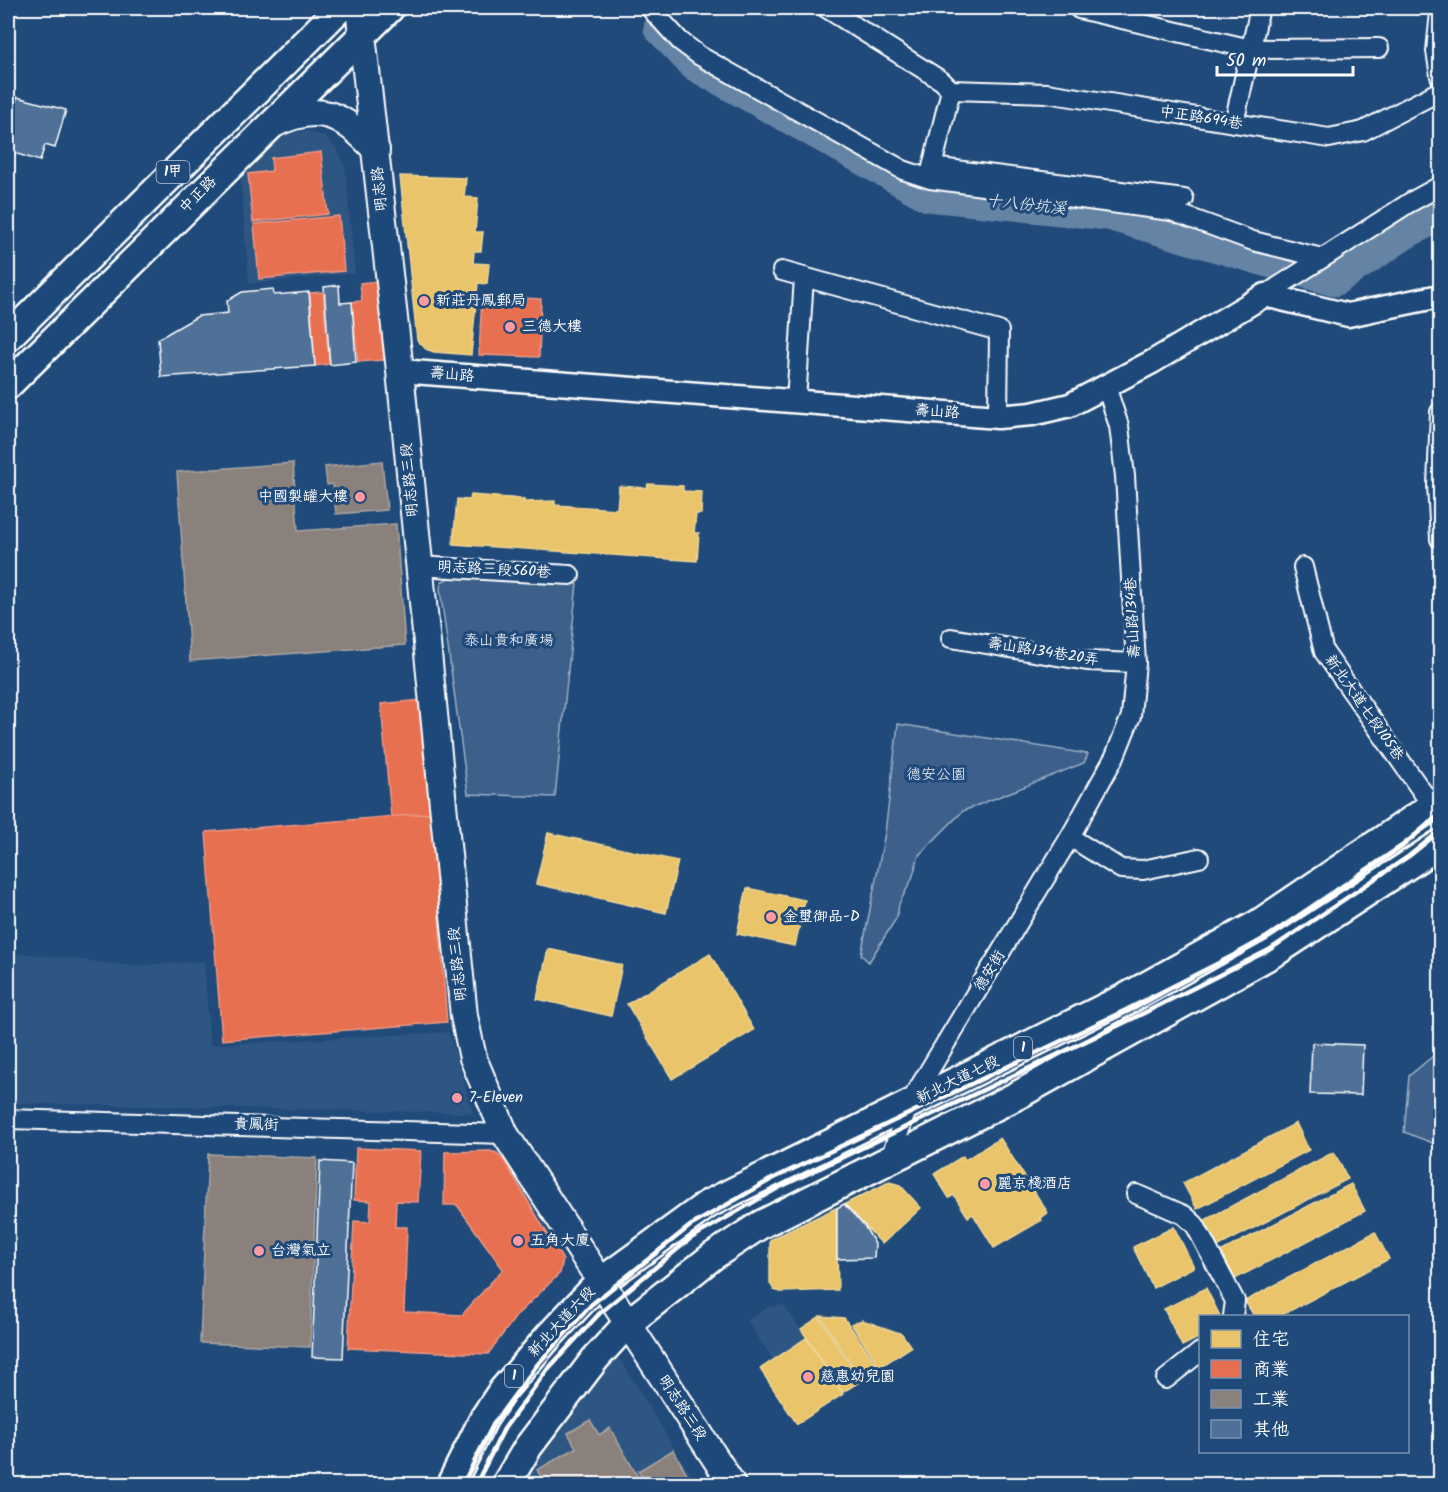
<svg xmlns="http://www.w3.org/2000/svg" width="1448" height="1492" font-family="Kalam,'LXGW WenKai TC',sans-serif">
	<rect width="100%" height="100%" fill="#1f4a7a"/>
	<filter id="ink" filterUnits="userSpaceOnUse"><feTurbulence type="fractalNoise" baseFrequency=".0167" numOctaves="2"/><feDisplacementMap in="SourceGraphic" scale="12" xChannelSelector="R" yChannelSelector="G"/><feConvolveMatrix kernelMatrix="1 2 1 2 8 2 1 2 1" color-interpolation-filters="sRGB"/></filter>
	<g filter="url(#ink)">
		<g fill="#2e5683">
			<polygon points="308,131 325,137 337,149 345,166 355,273 249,284 240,171 273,140 292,132"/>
			<polygon points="8,952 134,966 204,961 210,1045 449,1032 473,1113 8,1103"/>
			<polygon points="784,1305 843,1394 810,1415 747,1321 770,1306"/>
			<polygon points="620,1359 696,1484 519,1484 599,1363"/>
		</g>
		<g fill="#3c618b" stroke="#9eb0c5" stroke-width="1.5">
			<polygon points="456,574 577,583 555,797 468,794 440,589 441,582"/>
			<polygon points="898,724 1088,754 1084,763 963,811 919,855 912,879 899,904 897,917 869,962 861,955 885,833"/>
			<polygon points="1440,1054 1440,1146 1404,1132 1409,1076 1433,1056"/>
		</g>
		<g fill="#e9c46a" stroke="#f0d697" stroke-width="1.5">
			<polygon points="400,176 466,178 464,197 478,198 475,232 483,232 481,251 474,251 473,263 489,264 487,284 478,283 471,355 434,352 426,349 417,340"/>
			<polygon points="648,484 683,486 683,491 702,492 701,514 696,514 694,533 699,533 697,561 453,544 457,499 470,500 471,495 524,499 524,502 555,501 555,505 617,509 619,486 647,488"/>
			<polygon points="548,833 678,861 666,913 536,884"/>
			<polygon points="747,888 805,900 795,946 737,934"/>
			<polygon points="548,949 622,965 611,1016 537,999"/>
			<polygon points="710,954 754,1030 672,1079 627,1004"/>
			<polygon points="1296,1123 1309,1150 1197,1209 1183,1183"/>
			<polygon points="1000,1138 1048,1213 1040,1218 1042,1220 994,1248 973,1214 968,1217 954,1195 949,1198 934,1174 963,1156 965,1160"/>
			<polygon points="1334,1152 1348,1179 1217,1247 1203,1221"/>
			<polygon points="889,1182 900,1185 921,1208 882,1244 845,1204"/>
			<polygon points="1351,1184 1365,1211 1235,1279 1220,1252"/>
			<polygon points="836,1208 838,1290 781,1292 774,1290 770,1283 770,1240"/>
			<polygon points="1174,1227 1194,1267 1153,1288 1133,1247"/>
			<polygon points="1375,1232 1389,1259 1280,1316 1254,1316 1245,1301"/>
			<polygon points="1206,1288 1220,1316 1200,1316 1200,1337 1182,1346 1164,1309"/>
			<polygon points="820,1316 844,1318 879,1368 862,1380"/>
			<polygon points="819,1317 861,1381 843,1392 801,1329"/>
			<polygon points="862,1320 902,1334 911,1347 880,1367 851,1324"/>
			<polygon points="806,1338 843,1394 797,1424 760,1369"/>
		</g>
		<g fill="#e76f51" stroke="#ee9a85" stroke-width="1.5">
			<polygon points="321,152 328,214 253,222 248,174 272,171 271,158"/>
			<polygon points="339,216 344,271 259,279 254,224"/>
			<polygon points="377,281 384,360 358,362 352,302 362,301 360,283"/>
			<polygon points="323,292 329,364 315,366 310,293"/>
			<polygon points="482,296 541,299 539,357 479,355"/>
			<polygon points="422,700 431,813 391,817 381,704"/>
			<polygon points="431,813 447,1022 222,1040 206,832"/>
			<polygon points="356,1148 421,1151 418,1202 396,1201 395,1227 407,1227 404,1312 462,1315 503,1269 457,1205 444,1205 445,1152 490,1151 497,1153 505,1162 563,1260 560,1273 517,1315 488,1354 348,1348 354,1221 370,1222 371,1201 354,1200"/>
		</g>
		<g fill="#8a817c" stroke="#ada7a3" stroke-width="1.5">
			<polygon points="382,461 387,510 336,514 333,484 327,485 325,467"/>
			<polygon points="293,463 298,531 396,524 405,645 190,661 177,472"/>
			<polygon points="208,1154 317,1158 310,1347 200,1343"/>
			<polygon points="590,1420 599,1435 610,1428 642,1484 545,1484 537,1470 576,1448 568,1433"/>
			<polygon points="673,1450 693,1484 646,1484 638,1471"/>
		</g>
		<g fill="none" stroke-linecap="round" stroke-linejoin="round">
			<polyline stroke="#6583a4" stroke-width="33" points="660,28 694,64 928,195 1108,214 1334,280 1405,233 1440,214"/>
		</g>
		<g fill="#507197" stroke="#fff" stroke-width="1.5">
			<polygon points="17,97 66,110 55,148 45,145 40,161 11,152 14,142 8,141 8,130"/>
			<polygon points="339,285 340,303 352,302 356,362 330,365 324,287"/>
			<polygon points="273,289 274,295 309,292 315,366 161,377 158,339 198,316 228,313 227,301 242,292"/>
			<polygon points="1312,1043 1363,1045 1361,1095 1310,1094"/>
			<polygon points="320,1161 352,1163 343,1358 312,1357"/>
			<polygon points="844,1204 865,1227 875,1244 874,1258 837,1259 837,1208"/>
		</g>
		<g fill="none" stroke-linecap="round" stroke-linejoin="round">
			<defs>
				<g id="minor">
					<polyline points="650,8 680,41 700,56 903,170 930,179 1171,211 1253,241 1322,258"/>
					<polyline points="826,8 942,81 951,90 1047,93 1329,138 1363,131 1440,91"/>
					<polyline points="1079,9 1251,49 1379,48"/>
					<polyline points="1440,12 1436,51 1440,76"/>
					<polyline points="951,90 932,167 1184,199"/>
					<polyline points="1234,123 1260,8"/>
					<polyline points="782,271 999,331 998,417"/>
					<polyline points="1265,295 1409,203 1440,186"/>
					<polyline points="796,402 804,277"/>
					<polyline points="1440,412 1437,485 1440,539"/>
					<polyline points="418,566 570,575"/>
					<polyline points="1303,567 1324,652 1433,807"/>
					<polyline points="951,638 1087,661 1136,663"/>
					<polyline points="1070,837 1121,869 1143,870 1199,858"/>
					<polyline points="8,1119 505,1134"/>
					<polyline points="889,1161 909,1104 1070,837 1115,756 1131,716 1136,663 1125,476 1119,426 1106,386"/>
					<polyline points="1136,1194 1184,1215 1195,1225 1235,1301 1233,1316"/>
					<polyline points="1166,1379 1200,1352"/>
				</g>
				<polyline id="tertiary" points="400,371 998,417 1032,414 1070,405 1152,362 1265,295 1348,315 1440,296"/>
				<g id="secondary">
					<polyline points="359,8 400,371 464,1016 473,1058 505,1134 732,1484"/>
					<path d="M272,125C318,101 343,114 376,150"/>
				</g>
				<g id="primary">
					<polyline points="8,337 340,8"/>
					<polyline points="8,385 390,8"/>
					<polyline points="451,1484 484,1418 502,1391 549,1336 599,1283 708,1204 1128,996 1258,924 1440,801"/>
					<polyline points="506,1484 528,1447 595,1359 627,1324 713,1256 760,1225 1018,1095 1277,951 1440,844"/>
				</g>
			</defs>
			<use href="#minor" stroke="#fff" stroke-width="22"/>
			<use href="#tertiary" stroke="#fff" stroke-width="27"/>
			<use href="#secondary" stroke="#fff" stroke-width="30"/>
			<use href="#primary" stroke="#fff" stroke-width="32"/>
			<use href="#minor" stroke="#1f4a7a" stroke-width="18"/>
			<use href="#tertiary" stroke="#1f4a7a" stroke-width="22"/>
			<use href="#secondary" stroke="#1f4a7a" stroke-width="26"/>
			<use href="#primary" stroke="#1f4a7a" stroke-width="27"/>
			<g stroke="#fff" stroke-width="4.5">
				<polyline points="463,1484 494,1423 537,1365 592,1304 690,1226 770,1180 1126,1010 1264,940 1400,848 1440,814"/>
				<polyline points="476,1484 504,1429 547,1370 600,1313 691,1238 778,1188 1134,1018 1269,950 1409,856 1440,831"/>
			</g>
		</g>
	</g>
	<g fill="#ff9aa2" stroke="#1f4a7a" stroke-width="2">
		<circle cx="424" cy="301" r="6"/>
		<circle cx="510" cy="327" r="6"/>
		<circle cx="360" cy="497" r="6"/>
		<circle cx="771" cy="917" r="6"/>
		<circle cx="457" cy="1098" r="6"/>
		<circle cx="985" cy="1184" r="6"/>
		<circle cx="518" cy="1241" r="6"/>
		<circle cx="259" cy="1251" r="6"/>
		<circle cx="808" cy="1377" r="6"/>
	</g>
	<g text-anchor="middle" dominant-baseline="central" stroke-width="6" stroke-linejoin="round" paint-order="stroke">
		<g fill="#1f4a7a" stroke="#bcc9d7" stroke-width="1.5">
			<rect x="156.5" y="161" width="33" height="22" rx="4.5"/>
			<rect x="1014" y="1037" width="18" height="22" rx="4.5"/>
			<rect x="505" y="1365" width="18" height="22" rx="4.5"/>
		</g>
		<g font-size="14" font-weight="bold" fill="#fff">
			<text x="173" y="172">1甲</text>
			<text x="1023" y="1048">1</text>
			<text x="514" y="1376">1</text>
		</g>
		<g font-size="15" fill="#fff" stroke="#1f4a7a">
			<text transform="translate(1201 118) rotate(9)">中正路694巷</text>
			<text transform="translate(380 189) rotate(-96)">明志路</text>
			<text transform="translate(198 195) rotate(-45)">中正路</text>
			<text transform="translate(452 375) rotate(5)">壽山路</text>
			<text transform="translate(937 412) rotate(4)">壽山路</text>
			<text transform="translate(410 480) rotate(-95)">明志路三段</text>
			<text transform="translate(494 570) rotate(3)">明志路三段560巷</text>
			<text transform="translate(1133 618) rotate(-93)">壽山路134巷</text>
			<text transform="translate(1043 652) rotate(9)">壽山路134巷20弄</text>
			<text transform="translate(1364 708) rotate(55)">新北大道七段105巷</text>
			<text transform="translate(458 964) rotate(-96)">明志路三段</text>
			<text transform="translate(990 971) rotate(-59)">德安街</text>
			<text transform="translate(958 1080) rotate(-26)">新北大道七段</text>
			<text transform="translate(256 1125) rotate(1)">貴鳳街</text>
			<text transform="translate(562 1322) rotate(-47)">新北大道六段</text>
			<text transform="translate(682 1408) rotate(57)">明志路三段</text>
		</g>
		<g font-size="15" fill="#fff" stroke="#1f4a7a" text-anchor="start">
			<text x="436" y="301">新莊丹鳳郵局</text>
			<text x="522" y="327">三德大樓</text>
			<text x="348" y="497" text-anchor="end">中國製罐大樓</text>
			<text x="783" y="917">金璽御品-D</text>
			<text x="469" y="1098">7-Eleven</text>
			<text x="997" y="1184">麗京棧酒店</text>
			<text x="530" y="1241">五角大廈</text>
			<text x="271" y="1251">台灣氣立</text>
			<text x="820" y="1377">慈惠幼兒園</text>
		</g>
		<g font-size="15" fill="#d8dfe8" stroke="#1f4a7a">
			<text x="509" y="641">泰山貴和廣場</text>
			<text x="936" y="775">德安公園</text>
		</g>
		<g font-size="16" font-style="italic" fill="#d8e0e8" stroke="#1f4a7a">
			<text transform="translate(1026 205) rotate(6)">十八份坑溪</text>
		</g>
	</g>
	<rect width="1448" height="1492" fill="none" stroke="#1f4a7a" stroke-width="30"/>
	<rect x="15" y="15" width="1418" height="1462" fill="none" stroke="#fff" stroke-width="2" filter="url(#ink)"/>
	<rect x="1199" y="1315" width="210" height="138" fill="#1f4a7a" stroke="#7992af" stroke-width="1.5"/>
	<rect x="1211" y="1330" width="30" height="18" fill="#e9c46a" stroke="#7992af" stroke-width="1.5"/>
	<text x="1253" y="1345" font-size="18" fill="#ffffff">住宅</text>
	<rect x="1211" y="1360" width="30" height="18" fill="#e76f51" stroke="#7992af" stroke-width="1.5"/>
	<text x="1253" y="1375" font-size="18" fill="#ffffff">商業</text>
	<rect x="1211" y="1390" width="30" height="18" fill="#8a817c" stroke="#7992af" stroke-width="1.5"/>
	<text x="1253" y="1405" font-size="18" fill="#ffffff">工業</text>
	<rect x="1211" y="1420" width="30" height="18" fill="#507197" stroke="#7992af" stroke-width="1.5"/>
	<text x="1253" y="1435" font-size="18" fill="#ffffff">其他</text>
	<path d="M1217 66v9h136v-9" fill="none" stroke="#ffffff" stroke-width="3"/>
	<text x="1226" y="66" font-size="18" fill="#ffffff" stroke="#1f4a7a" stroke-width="4.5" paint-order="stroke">50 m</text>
</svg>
